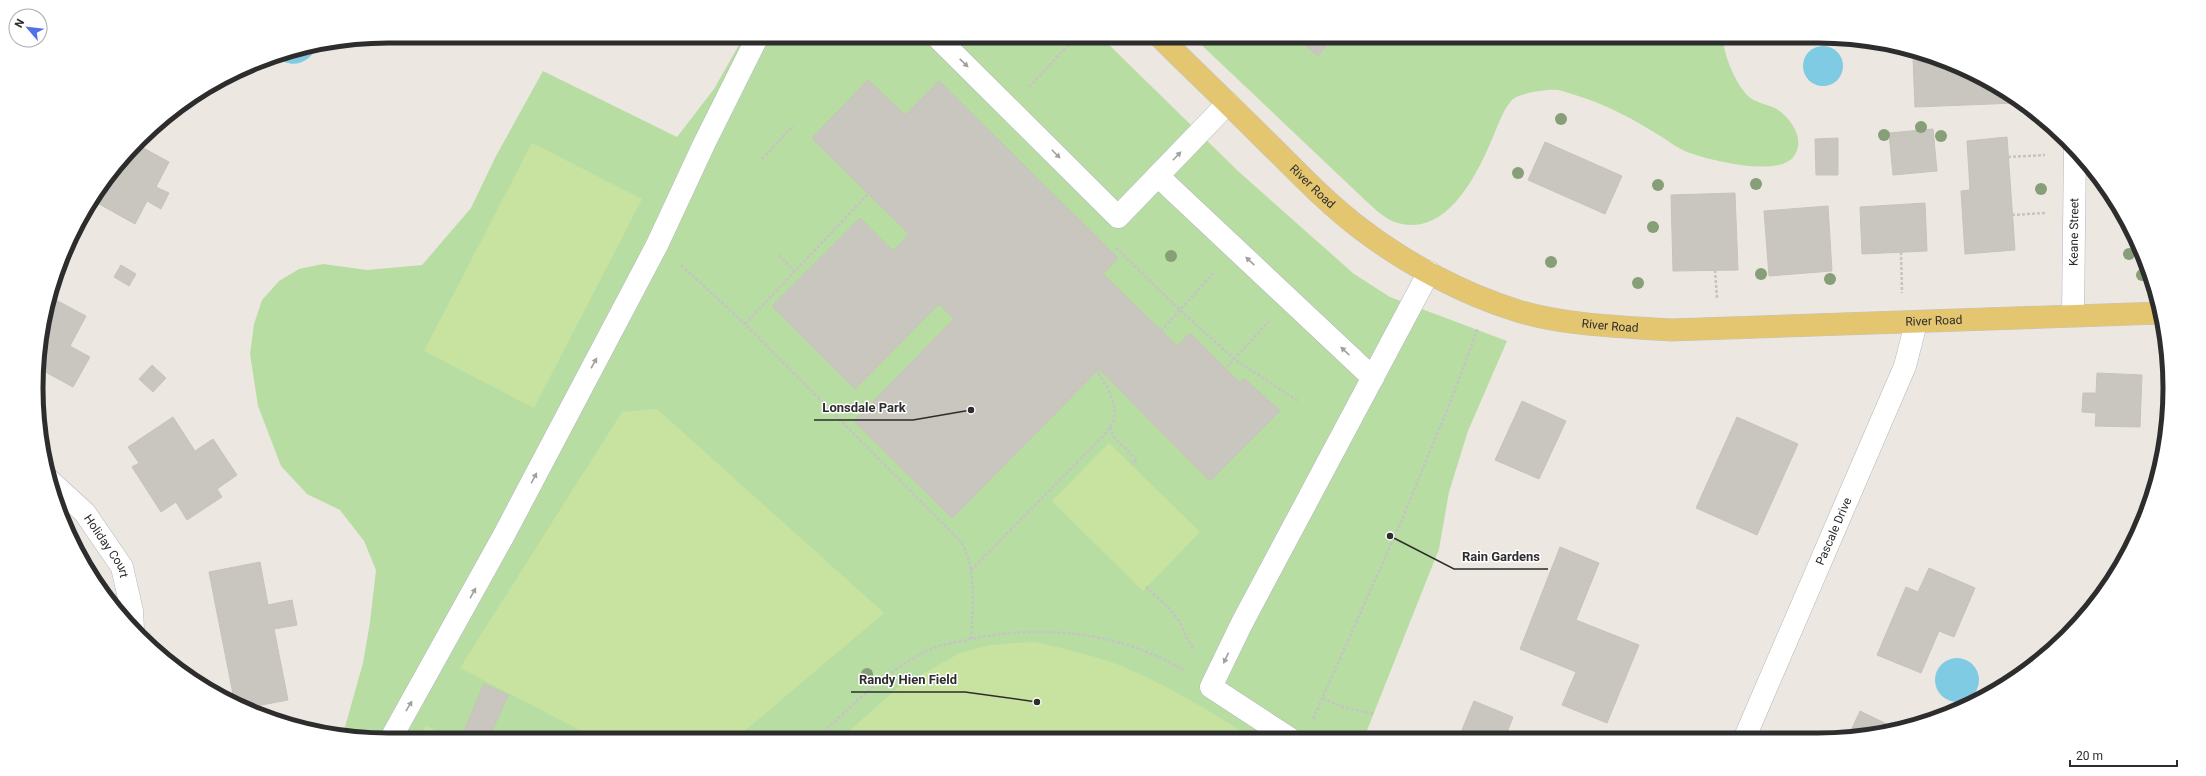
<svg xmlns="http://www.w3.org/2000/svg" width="2206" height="776" font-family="Roboto,sans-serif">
	<rect width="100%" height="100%" fill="#ede7e1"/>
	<g fill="#b8dda3">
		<polygon points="744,36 1100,36 1238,171 1354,274 1390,297 1507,341 1468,431 1449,492 1439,549 1364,738 388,740 343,734 363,663 370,622 376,570 364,541 340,510 307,494 281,466 258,406 250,354 254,324 262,300 279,281 299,269 323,264 367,270 422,265 471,208 496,156 543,71 677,137 714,89"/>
		<path d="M1192,36H1724C1721,51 1736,84 1747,95C1755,104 1772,104 1781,112C1793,122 1805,141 1794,156C1780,178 1708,160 1687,152C1677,148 1667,140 1657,134C1631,118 1607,105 1578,96C1571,94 1564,91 1558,90C1548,89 1519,93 1512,100C1501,112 1496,132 1489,146C1473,183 1441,241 1392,221C1383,217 1373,207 1365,200Z"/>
	</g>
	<g fill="#c8e3a0">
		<polygon points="532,143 642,199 534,408 424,351"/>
		<polygon points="657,409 884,613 735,739 599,740 460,668 622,412"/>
		<polygon points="1109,443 1200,532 1143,591 1052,501"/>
		<path d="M1034,642C1063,648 1092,655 1119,665C1166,684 1211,712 1253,738L840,739L899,687L960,653L990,645Z"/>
		<polygon points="426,726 444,735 441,740 419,740"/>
	</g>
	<g fill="#7fcbe3">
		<path d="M318,43C312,63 291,71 276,56Z"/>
		<circle cx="1823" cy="66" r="20"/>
		<circle cx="1957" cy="680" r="22"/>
	</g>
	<g fill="#c9c5bf" stroke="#c8c3ba">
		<polygon points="488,36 504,36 499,43"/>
		<polygon points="1294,36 1334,36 1318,56"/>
		<polygon points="1932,57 1973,72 2016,99 2016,103 1915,107 1913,58"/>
		<polygon points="868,80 905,115 939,81 1118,258 1103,274 1177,346 1190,333 1240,383 1244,378 1280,411 1210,481 1099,369 952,518 854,421 954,319 939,304 855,389 772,306 860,218 893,251 909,234 812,138"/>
		<polygon points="1933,129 1937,171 1893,175 1889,133"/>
		<polygon points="2007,137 2015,250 1965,254 1961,191 1970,190 1967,141"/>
		<polygon points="1838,138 1838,175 1816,175 1815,139"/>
		<polygon points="1545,142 1622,176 1605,214 1528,180"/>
		<polygon points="136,144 169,162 156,187 169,193 161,209 147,201 135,224 92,200 109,174"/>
		<polygon points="1735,193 1738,270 1673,271 1671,195"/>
		<polygon points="1925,203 1927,251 1862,254 1860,207"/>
		<polygon points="1828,206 1832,271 1769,276 1764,211"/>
		<polygon points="121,265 136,274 129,286 114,277"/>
		<polygon points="52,298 86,316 70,346 90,357 73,387 38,368 39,342"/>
		<polygon points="152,365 166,378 153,392 139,379"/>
		<polygon points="2097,373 2142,375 2140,427 2095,426 2096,413 2082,412 2083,393 2096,393"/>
		<polygon points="1522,401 1566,421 1539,479 1495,460"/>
		<polygon points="2168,416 2164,441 2159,439"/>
		<polygon points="173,417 195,451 213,439 237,475 217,489 222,497 187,520 176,502 161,512 132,467 139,463 128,447"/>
		<polygon points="1737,417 1798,444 1757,535 1696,508"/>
		<polygon points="1560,547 1599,563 1576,620 1639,645 1607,723 1562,705 1576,672 1520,649"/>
		<polygon points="260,562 268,605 292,600 297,625 274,629 288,700 251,707 234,699 209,572"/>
		<polygon points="1929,568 1975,588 1954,637 1939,631 1921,673 1877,655 1906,587 1918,592"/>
		<polygon points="484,684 508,695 488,740 466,740 461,738"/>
		<polygon points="1474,701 1513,717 1505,738 1459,737"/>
		<polygon points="1860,711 1895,728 1864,737 1848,737"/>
	</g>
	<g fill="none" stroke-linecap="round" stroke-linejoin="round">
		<defs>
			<g id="minor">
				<polyline points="936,36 1118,217 1228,103"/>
				<polyline points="1158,176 1373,378"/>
				<path id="s1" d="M2073,315L2075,149"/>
				<path id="s2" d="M48,479L85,513L122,567L132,611L133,629"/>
				<path id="s3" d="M1745,737L1905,366L1916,323"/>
				<polyline points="1289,738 1211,687 1242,623 1429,272"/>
				<polyline points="390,740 504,535 657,245 704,144 758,36"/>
			</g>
			<g id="major">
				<path id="s4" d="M1159,36C1193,70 1228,103 1262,137C1294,168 1325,202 1361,229C1407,264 1463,294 1518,311C1564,325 1623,327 1671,330L2160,313"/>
			</g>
		</defs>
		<use href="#minor" stroke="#b4b7bf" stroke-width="23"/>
		<use href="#major" stroke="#c4c4c4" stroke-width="23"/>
		<g stroke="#c4c4c4" stroke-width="2.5" stroke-dasharray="3 2" stroke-linecap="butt">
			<polyline points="1029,87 1077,36"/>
			<polyline points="2008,157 2045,155"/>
			<polyline points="762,159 794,125"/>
			<polyline points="2012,215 2045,213"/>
			<polyline points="1116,248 1180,310 1234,359 1298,401"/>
			<polyline points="1901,252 1902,293"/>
			<polyline points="779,255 794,271"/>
			<path d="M681,265L745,324L962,543C977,573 973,606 971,639"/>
			<polyline points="1715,270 1717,298"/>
			<polyline points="745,324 868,194"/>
			<polyline points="1161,331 1215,271"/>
			<polyline points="1227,367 1269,321"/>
			<polyline points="1110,427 1113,436 1137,460 1131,464"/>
			<path d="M971,570L1106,433C1108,429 1112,425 1113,422C1119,405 1106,383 1096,371"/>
			<path d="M1146,587C1158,599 1174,610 1181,625C1185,634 1187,642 1195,650"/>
			<polyline points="1323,698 1343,707 1374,714"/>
			<polyline points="1313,719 1400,524 1450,403 1478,328"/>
			<path d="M816,739C852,706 888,668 933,648C942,644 953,643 962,641C1036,623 1120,631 1185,671"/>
		</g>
		<use href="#minor" stroke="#fff" stroke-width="22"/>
		<use href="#major" stroke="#e3c66f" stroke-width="22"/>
	</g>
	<g fill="#869f78">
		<circle cx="1561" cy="119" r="6"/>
		<circle cx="1921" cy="127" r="6"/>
		<circle cx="1884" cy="135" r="6"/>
		<circle cx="1941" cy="136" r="6"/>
		<circle cx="1518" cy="173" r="6"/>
		<circle cx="1756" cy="184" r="6"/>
		<circle cx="1658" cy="185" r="6"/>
		<circle cx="2041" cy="189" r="6"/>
		<circle cx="1653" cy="227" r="6"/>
		<circle cx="2129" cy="254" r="6"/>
		<circle cx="1171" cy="256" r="6"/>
		<circle cx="1551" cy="262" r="6"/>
		<circle cx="1761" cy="274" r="6"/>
		<circle cx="2142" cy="275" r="6"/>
		<circle cx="1830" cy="279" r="6"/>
		<circle cx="1638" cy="283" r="6"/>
		<circle cx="867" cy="674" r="6"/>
	</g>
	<defs><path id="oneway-solid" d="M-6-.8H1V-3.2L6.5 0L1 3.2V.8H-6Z"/></defs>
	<g fill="#a0a0a0">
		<use href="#oneway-solid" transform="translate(964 63) rotate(44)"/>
		<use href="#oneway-solid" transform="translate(1056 154) rotate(45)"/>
		<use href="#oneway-solid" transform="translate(1177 156) rotate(-46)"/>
		<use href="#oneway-solid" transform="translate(1250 261) rotate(-137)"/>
		<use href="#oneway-solid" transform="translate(1345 351) rotate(-137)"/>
		<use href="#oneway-solid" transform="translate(594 363) rotate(-61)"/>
		<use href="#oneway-solid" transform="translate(534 478) rotate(-62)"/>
		<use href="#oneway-solid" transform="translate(473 593) rotate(-61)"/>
		<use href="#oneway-solid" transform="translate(1226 658) rotate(115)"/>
		<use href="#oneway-solid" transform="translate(409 706) rotate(-59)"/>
	</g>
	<g text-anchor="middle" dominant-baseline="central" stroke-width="3" stroke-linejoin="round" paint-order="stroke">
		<g font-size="12" fill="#2d2d2d" stroke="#fff">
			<text stroke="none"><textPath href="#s4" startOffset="215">River Road</textPath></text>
			<text stroke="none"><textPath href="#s1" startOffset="83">Keane Street</textPath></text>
			<text stroke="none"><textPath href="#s4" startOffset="875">River Road</textPath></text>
			<text stroke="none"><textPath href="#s4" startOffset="551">River Road</textPath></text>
			<text stroke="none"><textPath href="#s3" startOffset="224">Pascale Drive</textPath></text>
			<text stroke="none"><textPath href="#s2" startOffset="90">Holiday Court</textPath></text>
		</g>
	</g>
	<path d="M0 0H2206V776H0ZM388 43H1818A345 345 0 0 1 2163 388V388A345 345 0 0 1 1818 733H388A345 345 0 0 1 43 388V388A345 345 0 0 1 388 43Z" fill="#fff" fill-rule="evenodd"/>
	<path fill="none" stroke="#2d2d2d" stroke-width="5" d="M388 43H1818A345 345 0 0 1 2163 388V388A345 345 0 0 1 1818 733H388A345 345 0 0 1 43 388V388A345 345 0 0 1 388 43Z"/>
	<path fill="none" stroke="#2d2d2d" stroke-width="1.5" d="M971 410L913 420H814M1390 536L1454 569H1548M1037 702L965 692H851"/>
	<g fill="#2d2d2d" stroke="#fff" stroke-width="1.5">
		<circle cx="971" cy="410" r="4"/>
		<circle cx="1390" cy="536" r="4"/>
		<circle cx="1037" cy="702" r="4"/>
	</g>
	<g font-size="13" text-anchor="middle" font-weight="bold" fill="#2d2d2d" stroke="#fff" stroke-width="3" stroke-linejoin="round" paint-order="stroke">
		<text x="864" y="412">Lonsdale Park</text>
		<text x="1501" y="561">Rain Gardens</text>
		<text x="908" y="684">Randy Hien Field</text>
	</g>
	<g transform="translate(28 28) rotate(298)"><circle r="19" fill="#ffffff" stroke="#ababab"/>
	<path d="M0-3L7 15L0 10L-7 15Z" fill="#5271e8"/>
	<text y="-6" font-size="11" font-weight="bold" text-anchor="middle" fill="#2d2d2d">N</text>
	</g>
	<path d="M2070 760v6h107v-6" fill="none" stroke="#2d2d2d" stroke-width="2"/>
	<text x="2076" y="760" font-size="12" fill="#2d2d2d" stroke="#ffffff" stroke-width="3" paint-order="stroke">20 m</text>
</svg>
